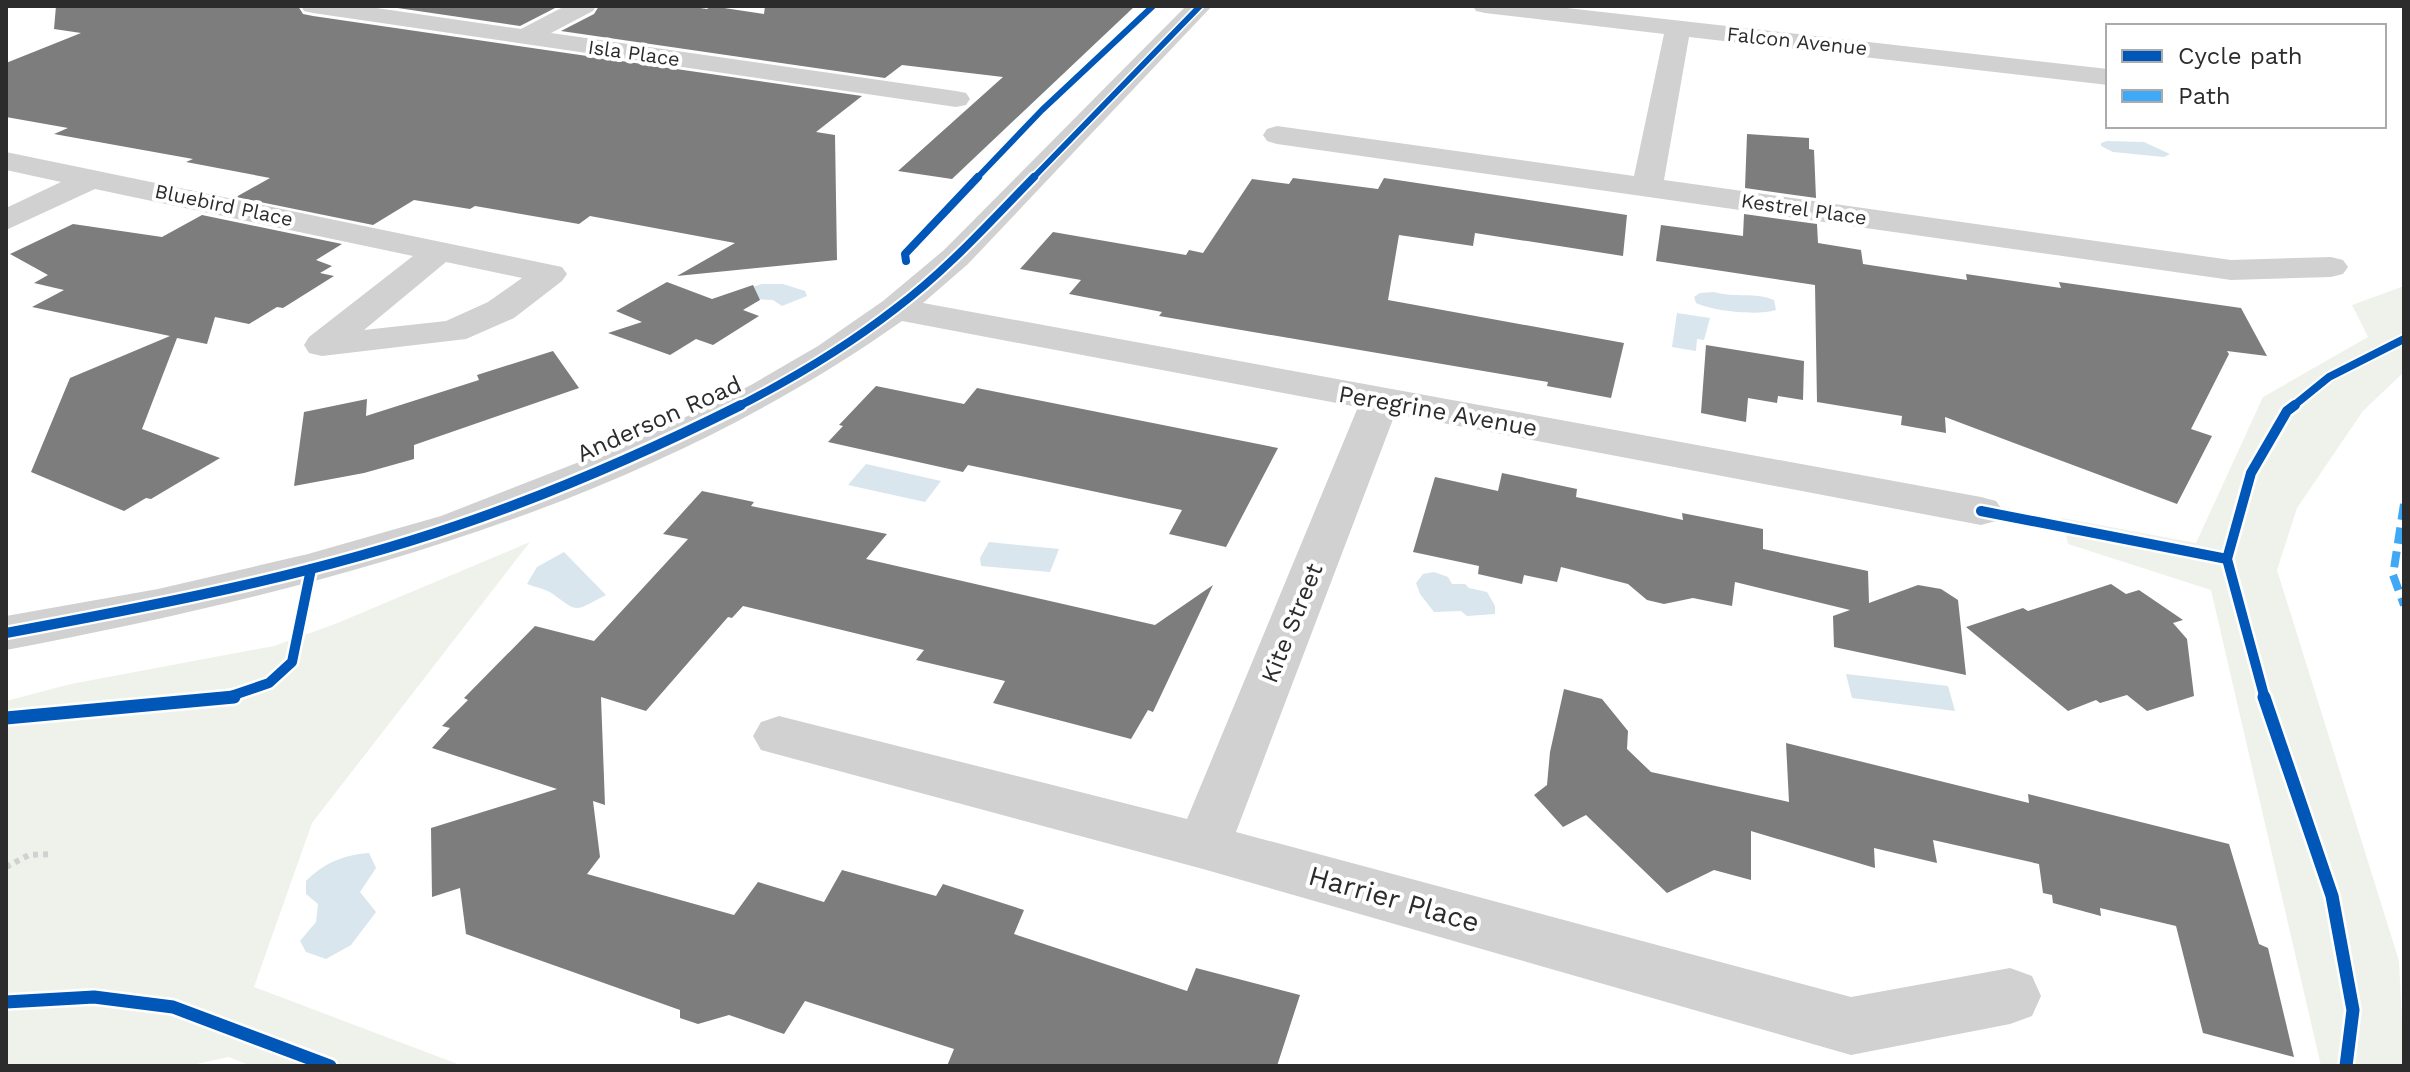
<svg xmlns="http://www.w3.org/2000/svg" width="2410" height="1072" font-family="'Work Sans',sans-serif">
	<rect width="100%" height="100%" fill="#fff"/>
	<g fill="#eff2eb">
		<polygon points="2404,286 2404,372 2363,411 2297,508 2277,570 2399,961 2404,1066 2321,1066 2211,590 2068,544 2062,518 2196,543 2263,397 2368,337 2352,305"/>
		<polygon points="530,542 312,823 254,987 463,1066 251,1066 229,1057 187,1066 6,1066 6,701 71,684 274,646 335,624"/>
	</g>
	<g fill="#d9e6ee">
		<polygon points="2107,141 2144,142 2170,154 2164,157 2113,152 2101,146 2101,143"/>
		<polygon points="762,284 783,284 805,291 807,296 782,306 773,300 750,299 746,289"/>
		<path d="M1714,292C1734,298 1756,292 1774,300L1776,310C1757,316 1713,311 1696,303L1694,297L1700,293Z"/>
		<polygon points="1677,313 1710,318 1704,340 1697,339 1696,351 1672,347"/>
		<polygon points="866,464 941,481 925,502 848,485"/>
		<polygon points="989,542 1059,549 1050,572 981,566 980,558"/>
		<path d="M564,552L606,595C574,611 580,614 553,594C546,589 535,587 527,584L537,567Z"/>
		<polygon points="1434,572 1448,577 1452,584 1465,584 1469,588 1487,592 1495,606 1495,614 1467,616 1461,611 1434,612 1420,594 1416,583 1423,574"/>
		<polygon points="1846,674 1948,686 1955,711 1852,698"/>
		<path d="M369,853L376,868L360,892L376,912L351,945L326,959L306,952L300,941L316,922L318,904L306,894V881C324,863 343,855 369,853Z"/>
	</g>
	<g fill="#7d7d7d">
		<polygon points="56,6 298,6 303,14 313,16 862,96 816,132 835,135 837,260 677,276 735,243 590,216 579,224 475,206 470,209 414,200 373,225 236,197 270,178 186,162 193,159 54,134 68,128 6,117 6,63 81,33 54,29"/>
		<polygon points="384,6 559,6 520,26"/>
		<polygon points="599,6 687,6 707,9 711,6 764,14 765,6 1135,6 952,179 898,171 1003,77 902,65 885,78 561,31 594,14"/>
		<polygon points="1747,134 1809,138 1809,149 1814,150 1816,198 1745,188"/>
		<polygon points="1293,178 1378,189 1384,178 1627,215 1623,256 1475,233 1473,246 1399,235 1388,300 1624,343 1611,398 1547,386 1548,382 1159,316 1162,312 1069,294 1081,280 1020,269 1053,232 1186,255 1189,250 1203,253 1252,179 1289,184"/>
		<polygon points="1744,214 1817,224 1818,243 1861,250 1863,264 1967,280 1966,274 2061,288 2059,282 2241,308 2267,356 2227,351 2229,354 2191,429 2212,436 2177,504 1945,417 1946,433 1901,425 1902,416 1817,402 1815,285 1656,261 1661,225 1743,236"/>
		<polygon points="202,215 342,244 316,260 332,266 320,273 334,276 283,308 277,307 249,324 215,317 207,344 177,338 142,429 220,458 151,499 146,498 124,511 31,472 70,378 170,336 32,307 64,290 34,283 48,275 10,254 73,224 162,237"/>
		<polygon points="667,282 712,299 753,285 760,300 743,310 759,316 713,345 696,339 670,355 608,333 642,322 616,311"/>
		<polygon points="1706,345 1804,361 1803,400 1778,396 1777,403 1748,398 1746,422 1701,413"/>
		<polygon points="553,351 579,388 414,445 414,459 364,473 294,486 304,412 367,399 366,416 479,380 477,375"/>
		<polygon points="876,386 964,404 977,388 1278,448 1226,547 1169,534 1182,510 968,465 963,472 828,442 843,426 839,425"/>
		<polygon points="1502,473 1577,489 1576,497 1683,520 1682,513 1763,529 1763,549 1868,571 1869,603 1918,585 1941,589 1958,600 1966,675 1834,647 1833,616 1850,610 1735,582 1732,606 1693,598 1664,604 1647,600 1628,584 1561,567 1557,582 1524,575 1522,584 1478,574 1479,566 1413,552 1435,477 1498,491"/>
		<polygon points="702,491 754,502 751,506 887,534 866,559 1155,625 1213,585 1153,712 1148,710 1131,739 993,703 1005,681 916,660 924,650 743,606 732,618 728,617 646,711 601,697 605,805 593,801 600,857 587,874 734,915 758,882 824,902 842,870 936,896 943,884 1024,910 1014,934 1187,991 1196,968 1300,995 1277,1066 947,1066 954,1049 805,1001 784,1034 729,1015 698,1024 680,1018 680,1010 466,934 460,888 432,897 431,828 557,789 432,748 450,728 442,726 468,700 464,698 535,626 594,641 688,539 663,534"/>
		<polygon points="2111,584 2126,594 2139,590 2183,620 2173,623 2187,639 2194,696 2147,711 2127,695 2100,703 2096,700 2068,711 1966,627 2023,608 2028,611"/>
		<polygon points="1564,689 1602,699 1628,731 1627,749 1651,772 1789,802 1786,743 2029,803 2028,794 2229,844 2259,944 2268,948 2294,1057 2203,1033 2176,926 2100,908 2101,916 2053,903 2052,895 2043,893 2039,864 1933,840 1937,863 1874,848 1875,868 1751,831 1751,880 1714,870 1667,893 1586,815 1563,827 1534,795 1547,785 1550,752"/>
	</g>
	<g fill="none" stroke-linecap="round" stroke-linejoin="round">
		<polyline stroke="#d1d1d1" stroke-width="6" stroke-dasharray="5 5" stroke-linecap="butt" points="6,867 29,855 53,854"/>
		<g fill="#d1d1d1" fill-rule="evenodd">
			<polygon points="301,6 363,6 521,29 565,6 596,6 593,11 551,33 956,91 966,93 970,99 966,105 956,107 313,13 304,11"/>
			<path d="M1186,6H1212L968,264L923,303L1981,497L1996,501L2003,511L1996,521L1981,525L1395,414L1236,832L1851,997L2010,968L2032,976L2041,996L2032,1016L2010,1024L1851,1055L1203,869L761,750L753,736L761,722L779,716L1187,819L1358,407L902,321C637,508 321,590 6,650V616L158,589L308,554L441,516L651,434L751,385L818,346L883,301L944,250Z"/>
			<polygon points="1473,6 1549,6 2108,69 2108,85 1689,37 1664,180 2231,260 2331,257 2343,260 2348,267 2343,274 2331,277 2231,280 1277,144 1267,141 1263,135 1267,129 1277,126 1634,176 1664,34 1485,13 1476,11"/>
			<path d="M6,152L562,267L567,274L562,281L514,318L466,339L322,356L309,353L304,345L309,337L413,256L95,189L6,230V208L61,182L6,170ZM446,262L522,278L488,302L446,321L364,330Z"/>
		</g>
		<polyline stroke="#3fa9f5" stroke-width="8" stroke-dasharray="16 8" stroke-linecap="butt" points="2404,504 2393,575 2404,605"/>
		<defs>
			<g id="cycleway-far3">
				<polyline points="976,179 1042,110 1153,6"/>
				<polyline points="1032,179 1200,6"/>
			</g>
			<g id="cycleway-far2">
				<polyline points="906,261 905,254 978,177"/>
				<path d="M737,407C792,379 846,347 895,309C946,271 989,223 1034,177"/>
				<polyline points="2292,407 2329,377 2404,339"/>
			</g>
			<g id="cycleway-far1">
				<polyline points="1981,511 2227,559"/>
				<path d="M6,633C157,605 310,576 456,526C553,493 649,451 741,405"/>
				<polyline points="222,699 269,683 292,662 311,569"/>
				<polyline points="2265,699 2227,559 2251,473 2287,411 2295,405"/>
			</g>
			<g id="cycleway">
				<polyline points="2264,697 2332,896 2353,1010 2346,1066"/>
				<polyline points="6,718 234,697"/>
				<polyline points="6,1002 94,997 173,1007 330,1066"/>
			</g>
		</defs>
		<use href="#cycleway-far3" stroke="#fff" stroke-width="9"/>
		<use href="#cycleway-far2" stroke="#fff" stroke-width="12"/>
		<use href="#cycleway-far1" stroke="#fff" stroke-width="15"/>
		<use href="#cycleway" stroke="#fff" stroke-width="18"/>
		<use href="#cycleway-far3" stroke="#0057b8" stroke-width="6"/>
		<use href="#cycleway-far2" stroke="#0057b8" stroke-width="8"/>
		<use href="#cycleway-far1" stroke="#0057b8" stroke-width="10"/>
		<use href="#cycleway" stroke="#0057b8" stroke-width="13"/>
	</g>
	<g text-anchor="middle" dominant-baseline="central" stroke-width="8" stroke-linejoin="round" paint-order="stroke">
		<g font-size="20" fill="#2c2c2c" stroke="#fff">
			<text transform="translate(1797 41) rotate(6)">Falcon Avenue</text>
			<text transform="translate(634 53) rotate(8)">Isla Place</text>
			<text transform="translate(224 205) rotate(12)">Bluebird Place</text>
			<text transform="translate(1804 209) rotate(8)">Kestrel Place</text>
		</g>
		<g font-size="24" fill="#2c2c2c" stroke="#fff">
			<text transform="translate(1438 411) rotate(10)">Peregrine Avenue</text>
			<text transform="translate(659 419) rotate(-24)">Anderson Road</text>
			<text transform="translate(1292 623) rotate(-68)">Kite Street</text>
		</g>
		<g font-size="28" fill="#2c2c2c" stroke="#fff">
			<text transform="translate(1394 899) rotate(16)">Harrier Place</text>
		</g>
	</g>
	<rect width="2410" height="1072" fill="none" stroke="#2c2c2c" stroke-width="16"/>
	<rect x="2106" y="24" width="280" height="104" fill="#ffffff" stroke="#ababab" stroke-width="2"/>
	<rect x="2122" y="50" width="40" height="12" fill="#0057b8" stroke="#ababab" stroke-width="2"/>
	<text x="2178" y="64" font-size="24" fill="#2c2c2c">Cycle path</text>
	<rect x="2122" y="90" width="40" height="12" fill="#3fa9f5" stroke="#ababab" stroke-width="2"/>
	<text x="2178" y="104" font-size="24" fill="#2c2c2c">Path</text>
</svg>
